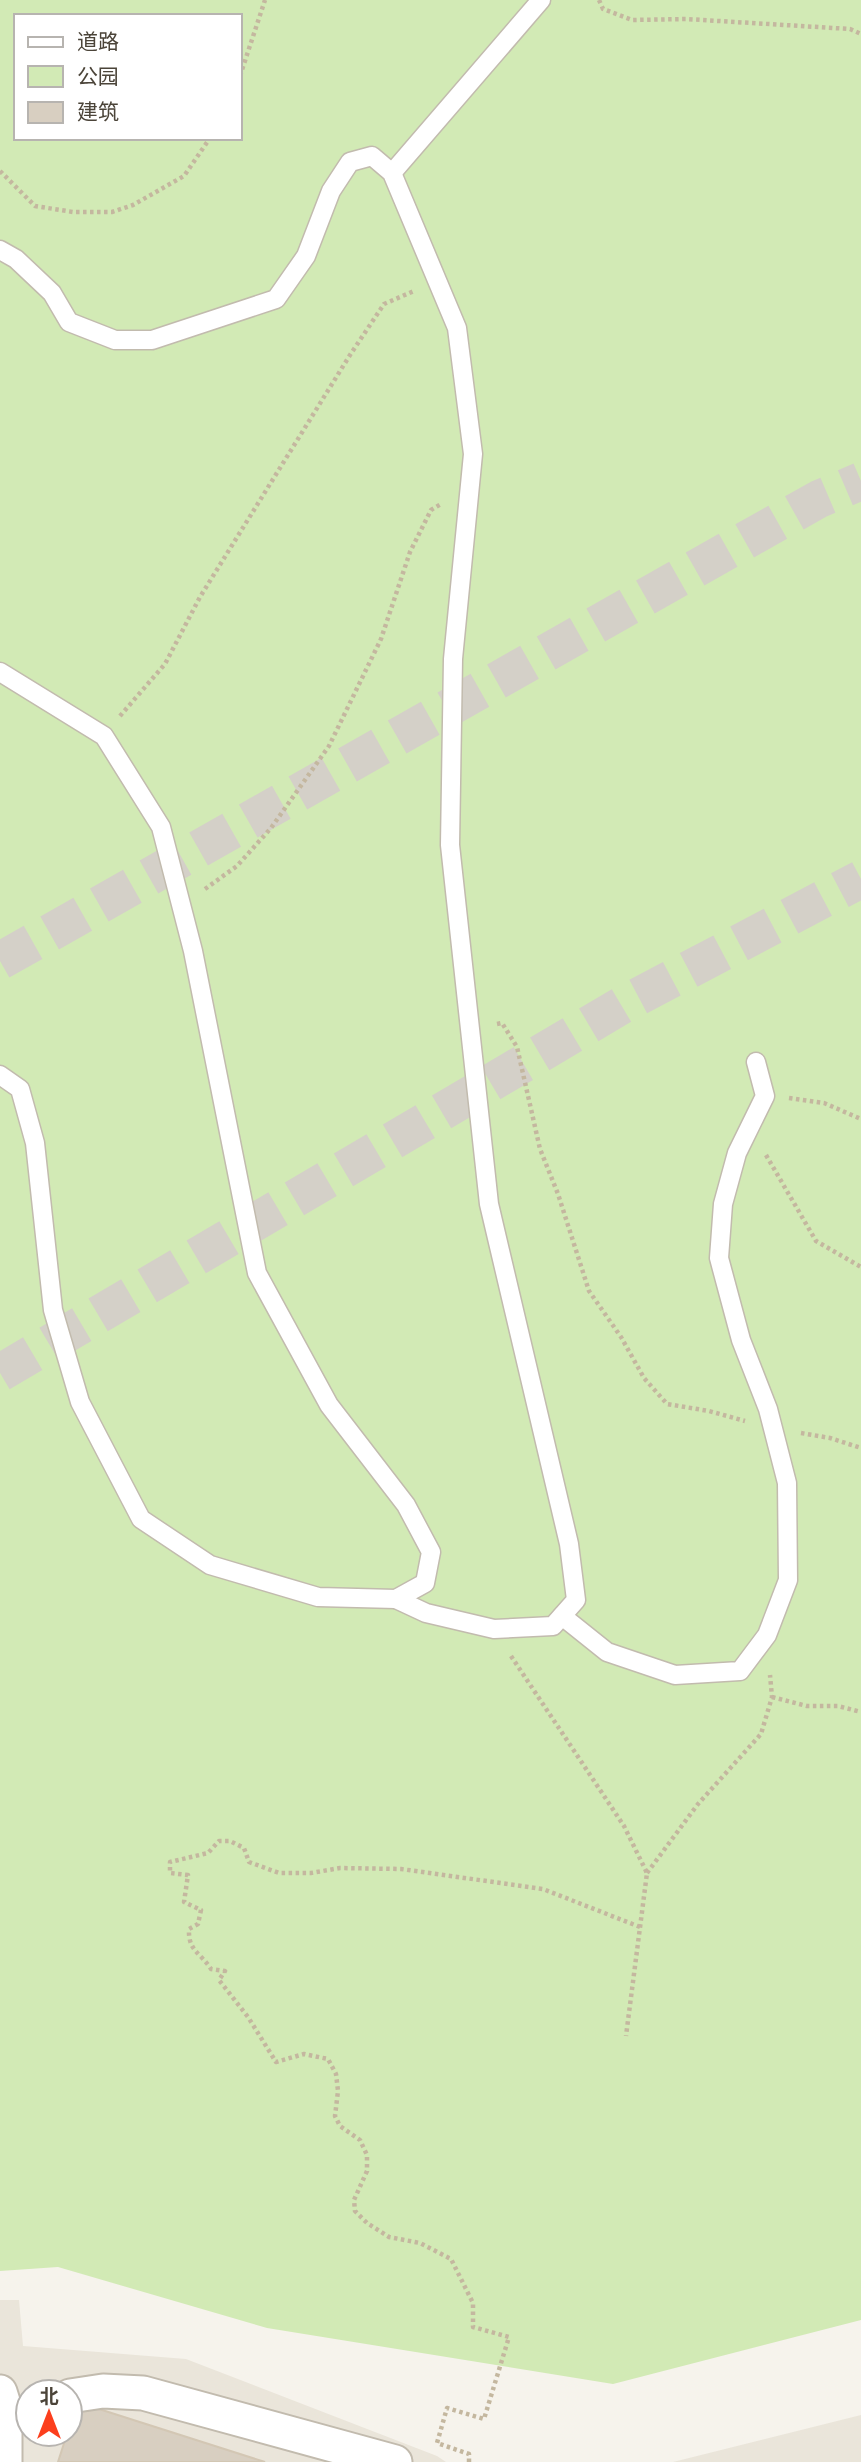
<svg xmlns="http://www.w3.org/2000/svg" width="861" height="2462" font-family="Commissioner,'Noto Sans SC',sans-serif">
	<rect width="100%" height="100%" fill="#f6f3ec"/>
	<g fill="#eae5da" fill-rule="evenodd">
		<path d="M0,2300H19L23,2346L186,2359L437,2456L446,2462H0ZM28,2392H70V2434H28Z"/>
		<polygon points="861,2415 861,2462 673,2462"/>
	</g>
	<path fill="#d2eab5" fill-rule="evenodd" d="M0,0H861V2320L613,2384L267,2328L58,2267L0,2271ZM16,16H240V138H16Z"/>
	<polygon fill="#d8cfc1" stroke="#d3c7b4" stroke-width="2" points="77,2402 265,2462 58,2462 67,2434 70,2434 70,2424"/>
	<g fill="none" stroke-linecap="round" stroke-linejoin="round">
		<g stroke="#d4d0c8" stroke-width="38" stroke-dasharray="38 19" stroke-linecap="butt">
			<polyline points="0,961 819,499 861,481"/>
			<polyline points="0,1373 624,1004 861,879"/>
		</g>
		<defs>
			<g id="service">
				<polyline points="392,173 541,0"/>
				<polyline points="0,250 16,259 52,293 69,322 115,340 152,340 276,299 306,256 331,191 350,162 372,156 392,173 457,328 473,454 453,659 450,845 489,1204 569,1544 576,1600 553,1626 494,1629 426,1613 396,1599"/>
				<polyline points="0,672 104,736 161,827 193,951 257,1273 329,1405 406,1505 431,1552 425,1583 396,1599 318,1597 210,1565 141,1519 80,1402 53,1310 35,1143 20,1089 0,1075"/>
				<polyline points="562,1616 607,1652 675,1675 740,1671 767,1635 788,1580 787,1483 768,1409 741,1340 719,1258 723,1204 737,1153 765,1096 756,1062"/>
			</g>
			<g id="minor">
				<polyline points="0,2392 5,2408 5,2462"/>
				<polyline points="70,2396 103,2391 143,2393 395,2462"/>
			</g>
		</defs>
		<use href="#service" stroke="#c2bbae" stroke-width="21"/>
		<use href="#minor" stroke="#c2bbae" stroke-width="37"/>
		<g stroke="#c4b79f" stroke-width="4.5" stroke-dasharray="3.5 3.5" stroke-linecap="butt">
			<polyline points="599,0 603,9 632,20 686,19 850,29 861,34"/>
			<polyline points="240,76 265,0"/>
			<polyline points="0,171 35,206 73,212 112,212 133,205 184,176 210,138"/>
			<polyline points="120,716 165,664 200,597 350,355 384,304 414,291"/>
			<polyline points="205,889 237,866 271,828 329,746 381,639 410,552 431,510 441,504"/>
			<polyline points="497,1024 502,1023 517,1047 540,1149 558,1194 589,1291 621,1337 644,1378 667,1404 709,1411 745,1421"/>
			<polyline points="789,1098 824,1103 861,1119"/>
			<polyline points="766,1155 816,1241 861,1267"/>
			<polyline points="801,1433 830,1438 861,1448"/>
			<polyline points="511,1656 624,1826 647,1873 626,2036"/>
			<polyline points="772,1697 807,1706 838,1706 861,1712"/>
			<polyline points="647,1873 698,1804 761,1734 772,1697 770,1675"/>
			<path d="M469,2462V2454L437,2443L447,2408L484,2419L509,2337L473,2327V2303L451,2259L420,2243L389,2237L367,2223L355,2211L354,2200L367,2171V2155L360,2140L340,2126L335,2116L338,2091L336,2074L328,2059L304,2054L276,2062L248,2017L219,1980L225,1971L211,1969C200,1952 188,1951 189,1929L198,1924L201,1910L184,1902L188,1875L170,1873V1862L208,1853L219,1841H230L244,1848L249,1862L279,1873H311L340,1868L401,1869L543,1889L640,1927"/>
		</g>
		<use href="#service" stroke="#fff" stroke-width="18"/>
		<use href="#minor" stroke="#fff" stroke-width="33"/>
	</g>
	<rect x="14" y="14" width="228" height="126" fill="#ffffff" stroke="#b7b4b0" stroke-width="2"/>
	<rect x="28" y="37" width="35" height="10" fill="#ffffff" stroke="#b7b4b0" stroke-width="2"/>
	<text x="77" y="49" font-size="21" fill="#4b4439">道路</text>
	<rect x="28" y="66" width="35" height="21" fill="#d2eab5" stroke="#b7b4b0" stroke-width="2"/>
	<text x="77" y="84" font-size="21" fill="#4b4439">公园</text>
	<rect x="28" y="102" width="35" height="21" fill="#d8cfc1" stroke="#b7b4b0" stroke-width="2"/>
	<text x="77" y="119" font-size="21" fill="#4b4439">建筑</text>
	<g transform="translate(49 2413)"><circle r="33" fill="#ffffff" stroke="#b7b4b0" stroke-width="2"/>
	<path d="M0-5L12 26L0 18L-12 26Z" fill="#fc3f1d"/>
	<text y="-10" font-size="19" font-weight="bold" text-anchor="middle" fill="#4b4439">北</text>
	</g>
</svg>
